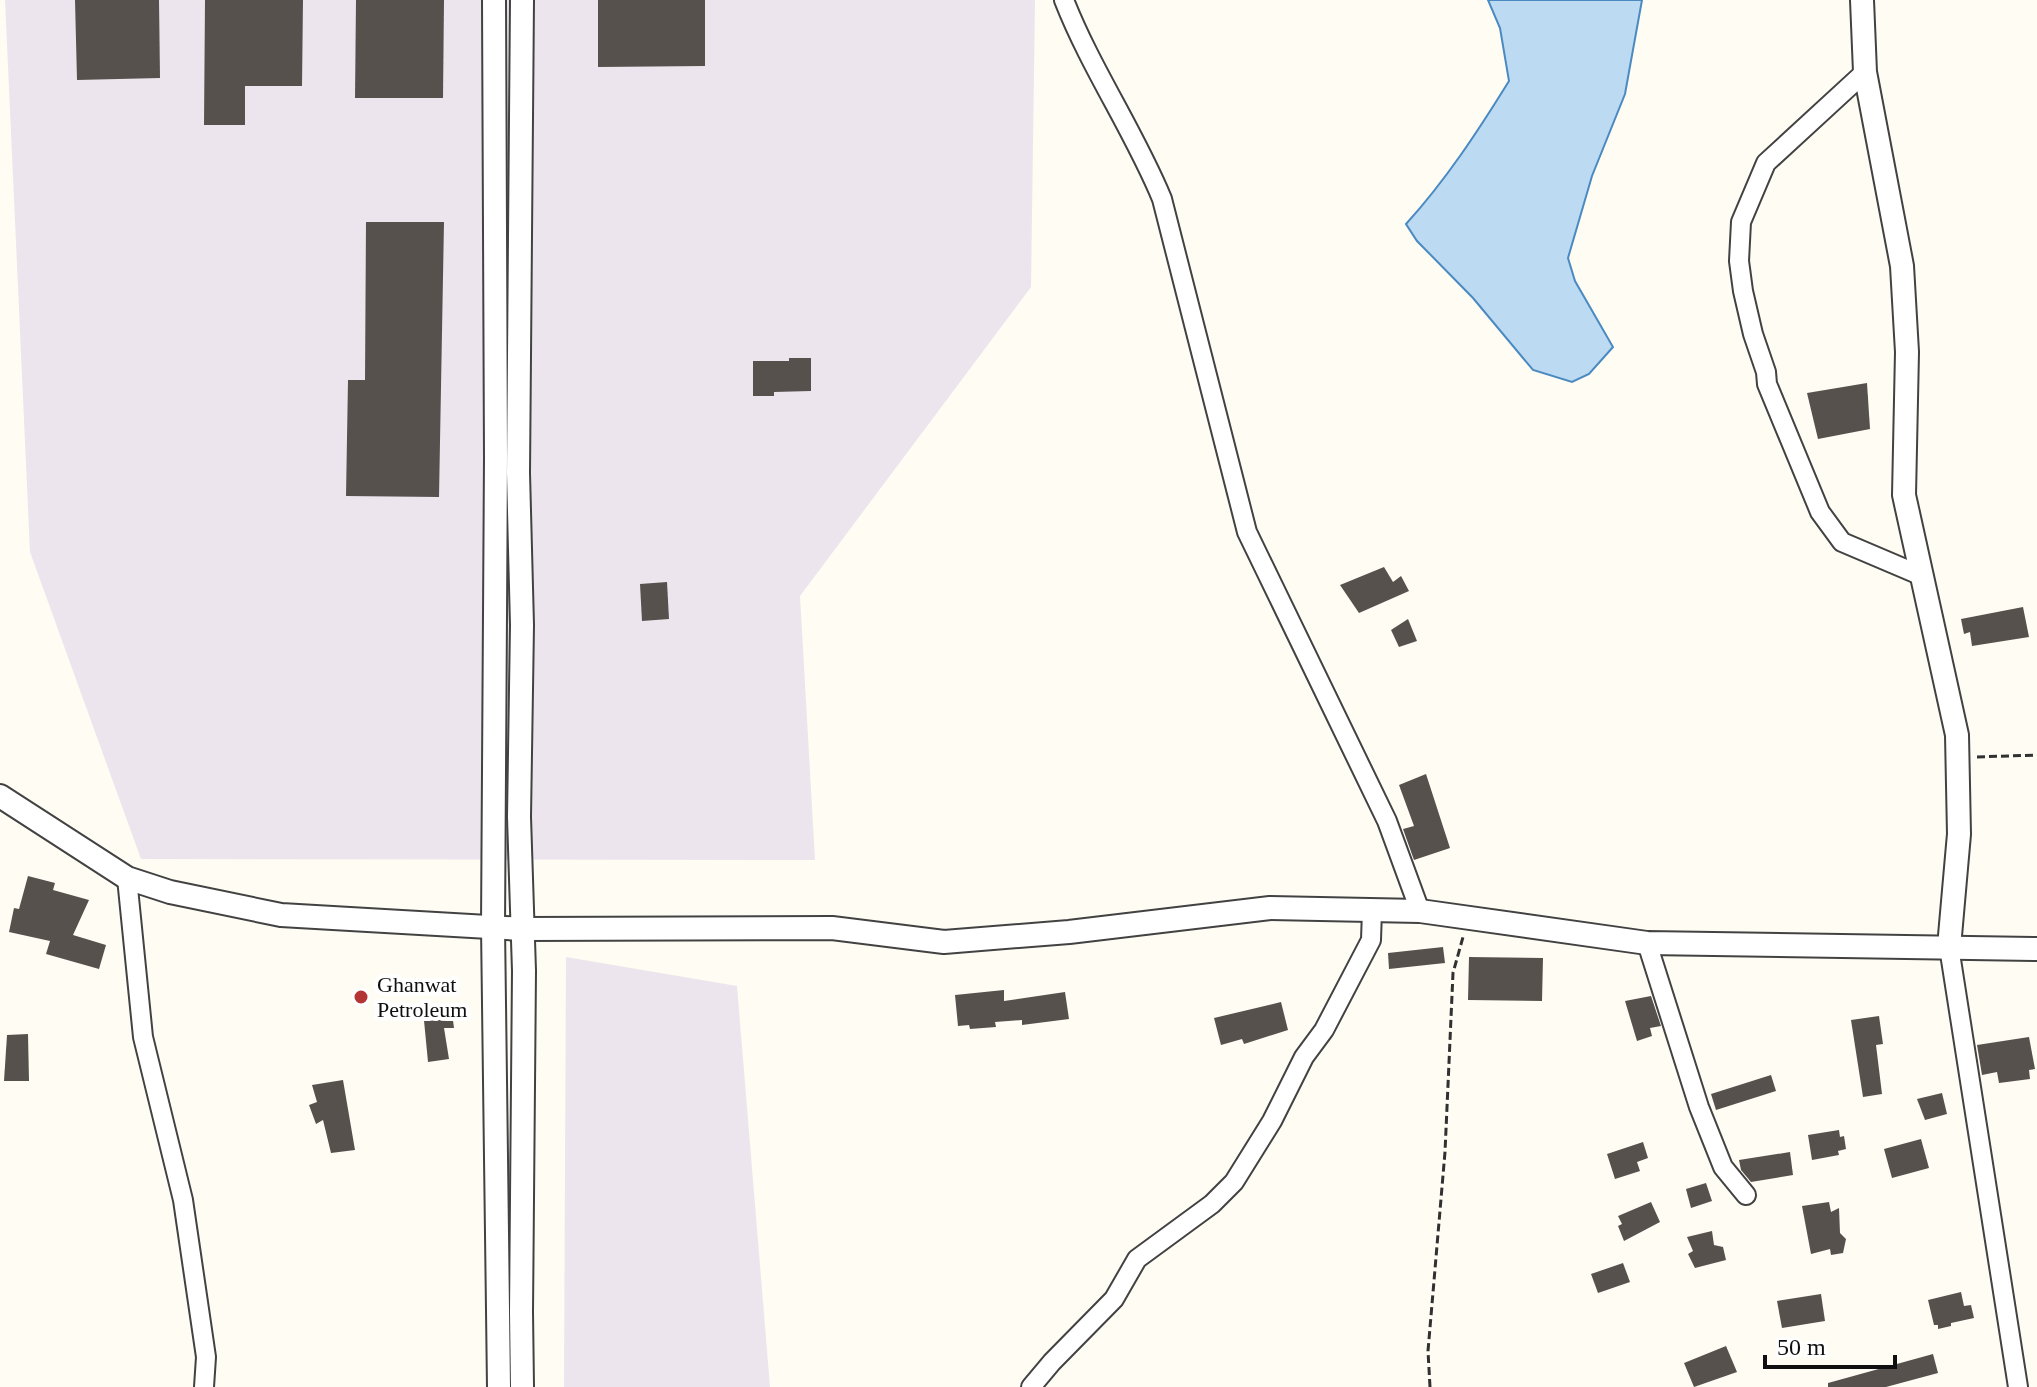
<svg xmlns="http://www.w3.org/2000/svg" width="2037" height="1387" font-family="Georgia,serif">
	<rect width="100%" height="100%" fill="#fefcf3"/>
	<g fill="#ece5ed">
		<polygon points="5,0 1035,0 1031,287 800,596 815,860 141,859 30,552"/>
		<polygon points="566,957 737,986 770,1387 564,1387"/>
	</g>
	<path fill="#bcdaf1" stroke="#4a8ac1" stroke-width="2" d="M1488,0H1642L1625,94L1592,176L1568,258L1575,281L1613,347L1589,374L1572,382L1533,370L1473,298L1417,241L1406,224C1446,180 1478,131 1509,81L1500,28Z"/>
	<g fill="#57514d">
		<polygon points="75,0 159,0 160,78 77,80"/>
		<polygon points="205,0 303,0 302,86 245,86 245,125 204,125"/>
		<polygon points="356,0 444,0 443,98 355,98"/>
		<polygon points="598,0 705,0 705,66 598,67"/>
		<polygon points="366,222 444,222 439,497 346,496 348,380 365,380"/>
		<polygon points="789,358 811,358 811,391 774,392 774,396 753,396 753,361 789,361"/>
		<polygon points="1867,383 1870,429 1818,439 1807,393"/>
		<polygon points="1384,567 1393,582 1401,576 1409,591 1359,613 1340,585"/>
		<polygon points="667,582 669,619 642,621 640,584"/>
		<polygon points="2023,607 2029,637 1972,646 1970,632 1964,634 1961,619"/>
		<polygon points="1408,619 1417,641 1399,647 1391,630"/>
		<polygon points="1426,774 1450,848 1414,860 1403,829 1414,826 1399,785"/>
		<polygon points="28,876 55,883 53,890 89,900 73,935 106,945 99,969 46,954 50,941 9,932 14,908 19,909"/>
		<polygon points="1443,947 1445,963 1389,969 1388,953"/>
		<polygon points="1469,957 1543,958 1542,1001 1468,1000"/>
		<polygon points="1004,990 1004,1001 1065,992 1069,1019 1022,1025 1022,1020 995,1022 996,1027 970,1029 969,1025 958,1026 955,995"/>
		<polygon points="1651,996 1661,1026 1650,1028 1652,1036 1637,1041 1625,1001"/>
		<polygon points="1281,1002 1288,1030 1244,1044 1242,1039 1221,1045 1214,1018"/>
		<polygon points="451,1005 454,1028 444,1028 449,1059 428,1062 423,1010"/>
		<polygon points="1879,1016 1883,1044 1876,1045 1882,1094 1863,1097 1851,1020"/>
		<polygon points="28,1034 29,1081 4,1081 7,1035"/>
		<polygon points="2029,1037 2035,1069 2029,1070 2030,1079 1999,1083 1997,1072 1982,1075 1977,1045"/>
		<polygon points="1771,1075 1776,1091 1716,1110 1711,1094"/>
		<polygon points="343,1080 355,1150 331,1153 323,1120 316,1124 309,1105 317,1102 312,1085"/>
		<polygon points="1942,1093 1947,1114 1925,1120 1917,1099"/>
		<polygon points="1839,1130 1840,1137 1844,1136 1846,1149 1838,1151 1839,1155 1812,1160 1808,1135"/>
		<polygon points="1921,1139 1929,1168 1892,1178 1884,1149"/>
		<polygon points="1643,1142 1648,1158 1637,1162 1640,1171 1615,1179 1607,1154"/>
		<polygon points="1790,1152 1793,1175 1751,1182 1741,1170 1739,1160"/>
		<polygon points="1706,1183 1712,1201 1691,1208 1686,1189"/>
		<polygon points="1651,1202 1660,1222 1624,1241 1618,1226 1622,1224 1618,1216"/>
		<polygon points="1829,1202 1831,1212 1839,1208 1840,1233 1846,1239 1843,1253 1831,1255 1830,1249 1811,1254 1802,1206"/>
		<polygon points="1712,1231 1714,1245 1723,1247 1726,1260 1695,1268 1688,1254 1693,1251 1687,1237"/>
		<polygon points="1623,1263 1630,1282 1598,1293 1591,1274"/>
		<polygon points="1961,1292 1964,1306 1971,1305 1974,1318 1951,1323 1951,1326 1938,1329 1938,1325 1934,1325 1928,1300"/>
		<polygon points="1821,1294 1825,1321 1782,1328 1777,1301"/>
		<polygon points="1726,1346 1737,1372 1694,1387 1684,1363"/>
		<polygon points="1933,1354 1938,1373 1886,1387 1828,1387 1828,1383"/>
	</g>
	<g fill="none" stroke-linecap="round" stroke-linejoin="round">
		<defs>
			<g id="minor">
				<path d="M1064,0C1091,69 1134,131 1162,199L1247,532L1387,821L1420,911"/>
				<polyline points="1865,72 1766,163 1741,222 1739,261 1743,291 1753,334 1766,372 1767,384 1820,512 1842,542 1922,576"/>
				<polyline points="127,878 143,1037 183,1200 206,1357 204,1387"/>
				<polyline points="1647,943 1699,1107 1723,1167 1746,1195"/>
				<polyline points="1949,947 2018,1387"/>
				<polyline points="1031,1387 1052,1362 1114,1299 1137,1259 1212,1204 1234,1182 1272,1121 1304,1057 1324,1030 1371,940 1372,910"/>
			</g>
			<g id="tertiary">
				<polyline points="494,0 496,458 493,927 499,1387"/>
				<polyline points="522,0 518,473 522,625 519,817 524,971 521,1312 522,1387"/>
				<polyline points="1862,0 1865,72 1902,266 1907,352 1904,495 1957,735 1959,834 1949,947"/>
				<polyline points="0,796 127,878 170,892 281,915 523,929 832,928 944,942 1069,932 1270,908 1420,911 1647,943 2037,949"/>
			</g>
		</defs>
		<use href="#minor" stroke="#424242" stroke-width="22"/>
		<use href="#tertiary" stroke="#424242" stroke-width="26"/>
		<g stroke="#313131" stroke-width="3" stroke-dasharray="8 4" stroke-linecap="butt">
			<polyline points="1977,757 2037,755"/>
			<polyline points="1430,1387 1428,1351 1445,1152 1453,973 1463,937"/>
		</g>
		<use href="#minor" stroke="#fff" stroke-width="18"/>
		<use href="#tertiary" stroke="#fff" stroke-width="22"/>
	</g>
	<circle fill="#b33634" stroke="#fff" stroke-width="3" cx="361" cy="997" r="8"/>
	<g text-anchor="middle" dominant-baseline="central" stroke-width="8" stroke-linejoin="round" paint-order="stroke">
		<g font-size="22" fill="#0f0f0f" stroke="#fff" text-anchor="start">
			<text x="377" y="984">Ghanwat<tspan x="377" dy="25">Petroleum</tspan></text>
		</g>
	</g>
	<path d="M1765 1355v12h130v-12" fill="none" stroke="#0f0f0f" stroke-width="4"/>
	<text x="1777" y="1355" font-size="24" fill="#0f0f0f" stroke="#ffffff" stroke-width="6" paint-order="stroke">50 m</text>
</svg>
